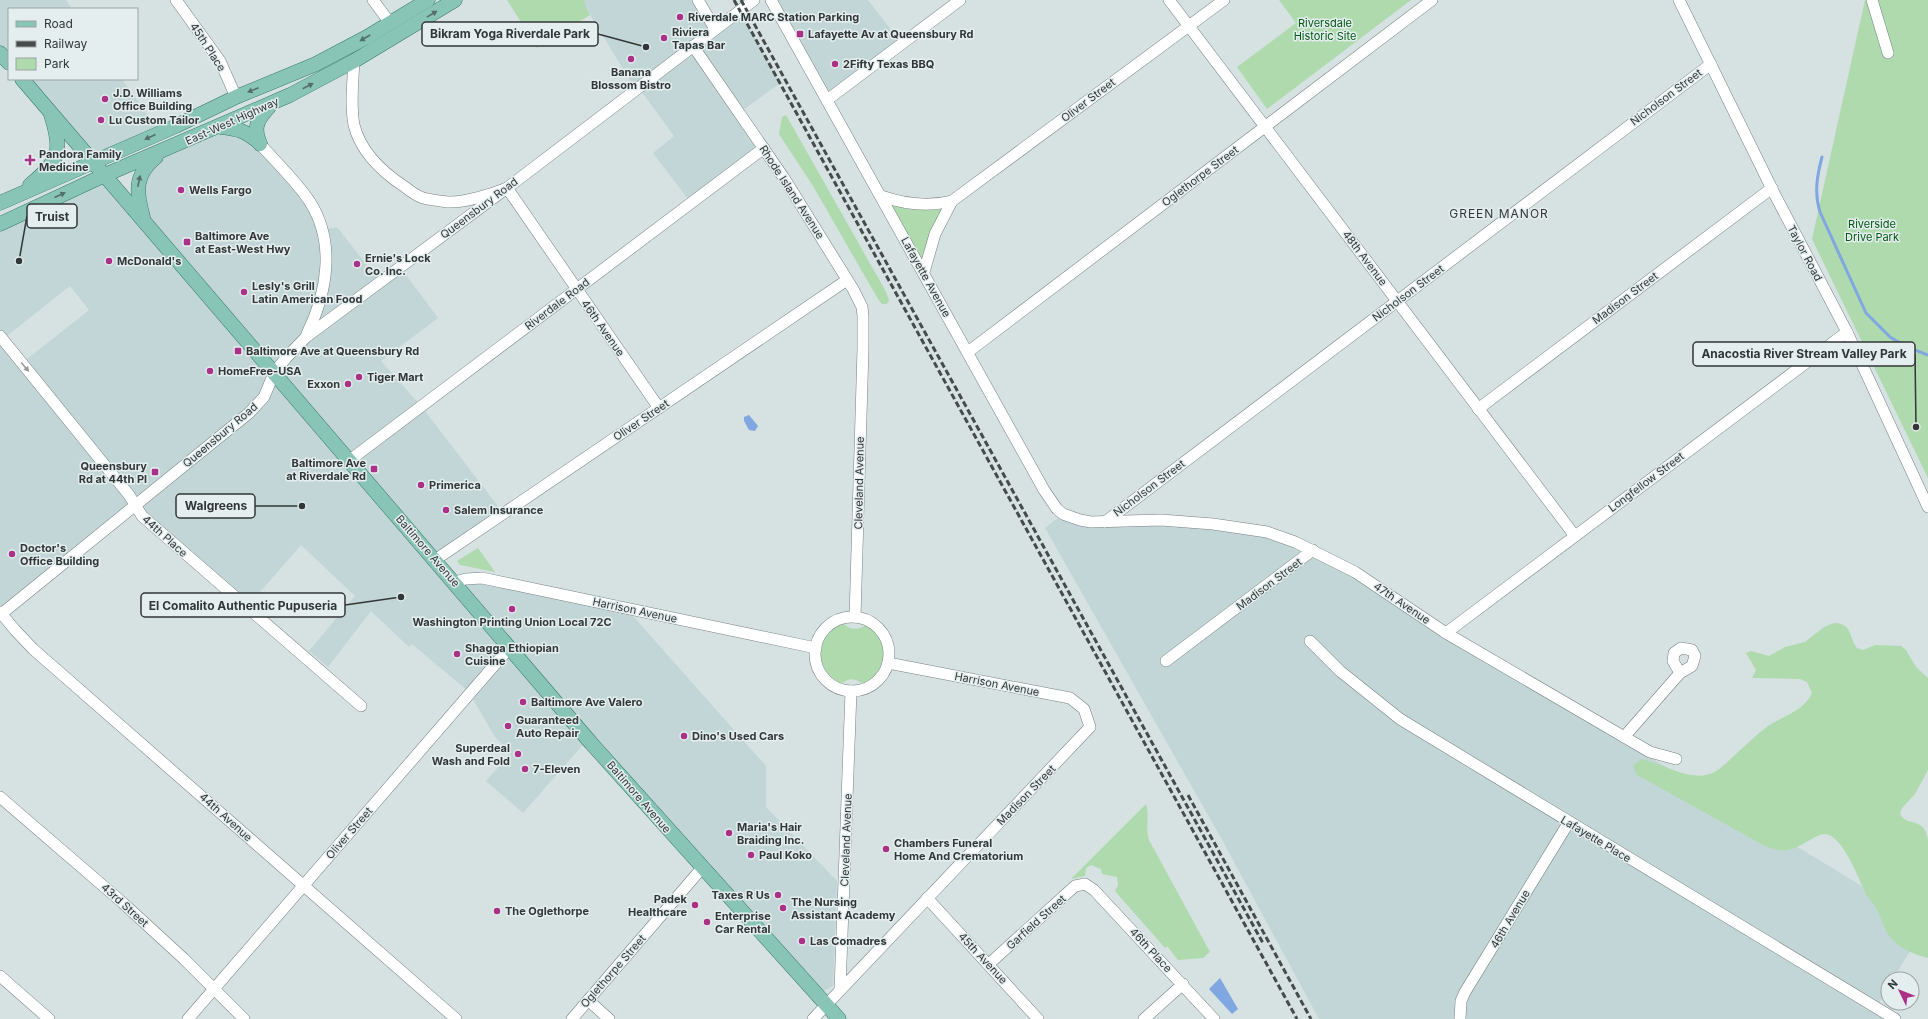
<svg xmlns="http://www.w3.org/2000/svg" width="1928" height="1019" font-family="Inter,sans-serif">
	<rect width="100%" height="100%" fill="#d6e1e2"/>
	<g fill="#c2d6d7" fill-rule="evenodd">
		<polygon points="0,0 66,0 72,9 9,9 9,63 0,53"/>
		<polygon points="581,0 698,0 715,29 740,11 780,83 739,113 764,148 691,203 653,153 674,136 639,88 636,90"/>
		<polygon points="771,0 868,0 902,44 827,101"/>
		<polygon points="22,79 122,79 160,132 94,162"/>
		<path d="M221,126L239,129L309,201L322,230L337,227L380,282L400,267L438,318L381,361L422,407L504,514L436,560L462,580L625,607L766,766V807L837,881L833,986L816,995L588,739L523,813L486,781L511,753L495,737L469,692L412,644L409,647L371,611L328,667L309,651L355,596L301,545L247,607L136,506L0,612V224L105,175L143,218L139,202L149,162ZM70,286L89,310L22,363L3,339Z"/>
		<polygon points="1063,514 1071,517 1161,521 1296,542 1926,925 1893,979 1888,979 1888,988 1875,1010 1890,1019 1319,1019 1221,838 1045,528"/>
	</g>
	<g fill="#aedaae">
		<polygon points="507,0 584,0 586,8 590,15 537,48"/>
		<polygon points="1279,0 1411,0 1267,109 1237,67 1296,23"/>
		<polygon points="1865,0 1928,0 1928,478 1812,239"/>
		<polygon points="786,115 885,290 889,300 887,304 882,304 878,299 813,186 779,134 782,117"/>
		<polygon points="881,196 952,201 924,272"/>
		<polygon points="478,548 495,572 460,565 457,561"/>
		<path d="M843,623C851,631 859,630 868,624C893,642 893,671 864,685C856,678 849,677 841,684C814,668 813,637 843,623Z"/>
		<path d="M1834,623C1853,624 1848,636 1857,648L1863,650L1875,645L1901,646L1906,650L1916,667L1928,678V770L1915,794L1902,808L1900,814C1907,828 1924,815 1928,840V958C1916,955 1905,951 1895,942C1884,933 1883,920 1876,908C1874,903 1869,900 1867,896C1859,881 1844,836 1825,834C1816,834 1801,847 1792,849C1784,852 1775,849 1767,847L1637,775L1633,766L1641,759C1661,763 1685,779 1706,775C1718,773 1727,762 1736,754C1746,745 1757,734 1768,726C1782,717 1805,710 1812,693L1807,682L1800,679L1752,678L1756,670L1746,653L1751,651L1769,656L1785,647L1805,642L1824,627Z"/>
		<path d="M1146,804C1150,816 1145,828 1149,840L1210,952L1203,958L1178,960L1167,946L1165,948L1115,891L1118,885L1117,877L1102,874L1101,869L1091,865L1086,868L1085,876L1071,879Z"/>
	</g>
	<g fill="#80a7e1">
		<polygon points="749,415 758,426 755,431 749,430 744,421 744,417"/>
		<polygon points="1220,978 1238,1009 1232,1014 1209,989"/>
	</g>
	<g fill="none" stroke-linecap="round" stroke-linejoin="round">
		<path stroke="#80a7e1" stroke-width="3" d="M1822,157C1817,176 1814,193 1820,212L1866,313L1890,337L1907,347L1928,355"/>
		<defs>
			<g id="minor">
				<polyline points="176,0 220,61 236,97"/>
				<polyline points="373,0 390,23"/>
				<polyline points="698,0 715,29"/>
				<polyline points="771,0 1044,490 1057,509 1063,514 1080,520 1091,522 1161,520 1213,524 1267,532 1295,542 1355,572 1446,633 1650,752 1676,759"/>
				<polyline points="1169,0 1575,536"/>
				<polyline points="1679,0 1775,195 1847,332 1928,507"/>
				<polyline points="1872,0 1888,53"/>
				<polyline points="693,46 784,178 853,289 862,307 863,316 863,349 855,617"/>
				<path d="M354,61C353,82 350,104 354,125C361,153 382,172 405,187C410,191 417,196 423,198C431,200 440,201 448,202C464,203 492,194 507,188L659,408"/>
				<polyline points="827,100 960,0"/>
				<path d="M260,144C275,161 298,183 310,202C336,243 327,293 307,334"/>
				<path d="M881,196C904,204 928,207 952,201L1224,0"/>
				<polyline points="924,272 935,234 952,201"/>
				<polyline points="0,336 129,495 142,516 361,706"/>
				<polyline points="968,352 1432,0"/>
				<polyline points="1478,409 1772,188"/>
				<polyline points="350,460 764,148"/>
				<polyline points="1105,522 1711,64"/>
				<polyline points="435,560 847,280"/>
				<polyline points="454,582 466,579 482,578 816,648"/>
				<polyline points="0,612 15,630 33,649 456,1019"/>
				<polyline points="0,615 249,413 264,397 274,373 286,358 306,337 507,188 754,0"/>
				<circle cx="852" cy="654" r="37"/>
				<polyline points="1446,633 1847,332"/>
				<polyline points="1310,641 1340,671 1400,719 1895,1019"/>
				<polyline points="1166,661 1313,550"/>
				<polyline points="1624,737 1680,673 1673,661 1674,653 1681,648 1692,650 1695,656 1692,666 1680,673"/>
				<polyline points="0,797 123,903 184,959 244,1019"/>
				<polyline points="927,898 1038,1019"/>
				<polyline points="989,964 1075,886 1085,884 1094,890 1214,1019"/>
				<polyline points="0,976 49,1019"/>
				<polyline points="840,989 851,691"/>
				<polyline points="588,1000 609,1019"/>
				<polyline points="188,1019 510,647"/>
				<polyline points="572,1019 702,868"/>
				<polyline points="813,1019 1090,727 1084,709 1070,698 888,663"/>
				<polyline points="1144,1019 1183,984"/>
				<polyline points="1460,1019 1461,1001 1465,992 1569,822"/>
			</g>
			<g id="major">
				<polyline points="0,53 9,63"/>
				<polyline points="22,79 591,743 839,1019"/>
				<path d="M221,127C240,129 245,131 260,143"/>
				<path d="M260,144C253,127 257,120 269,107"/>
				<path d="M30,185C59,161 63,152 51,115"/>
				<polyline points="0,203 176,126 236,97 316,64 367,37 428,0"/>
				<path d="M143,217C136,192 134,175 156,157"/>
				<polyline points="0,224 105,175 290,95 354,61 455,0"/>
			</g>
		</defs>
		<use href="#minor" stroke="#778181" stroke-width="12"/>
		<use href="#major" stroke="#377a69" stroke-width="15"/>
		<use href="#minor" stroke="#fff" stroke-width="11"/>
		<use href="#major" stroke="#88c5b6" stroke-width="14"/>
		<g stroke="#454a4a" stroke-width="3" stroke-dasharray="6 3" stroke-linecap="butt">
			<polyline points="734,0 1297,1019"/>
			<polyline points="741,0 1264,945"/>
			<polyline points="1188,795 1311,1019"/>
		</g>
	</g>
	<defs><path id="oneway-solid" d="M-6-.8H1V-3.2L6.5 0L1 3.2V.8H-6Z"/></defs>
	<g fill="#546f69">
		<use href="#oneway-solid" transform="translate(432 14) rotate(-31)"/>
		<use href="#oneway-solid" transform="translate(365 38) rotate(150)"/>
		<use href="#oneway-solid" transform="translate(308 86) rotate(-27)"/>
		<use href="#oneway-solid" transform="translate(253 90) rotate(158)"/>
		<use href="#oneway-solid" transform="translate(150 137) rotate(156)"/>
		<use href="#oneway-solid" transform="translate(139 181) rotate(-78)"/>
		<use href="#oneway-solid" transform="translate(60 195) rotate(-24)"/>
	</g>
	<use fill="#989a9a" href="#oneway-solid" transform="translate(25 367) rotate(50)"/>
	<g fill="#aa3185" stroke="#e4eeef" stroke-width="1.5">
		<circle cx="680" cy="17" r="4"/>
		<rect x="796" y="30" width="8" height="8" rx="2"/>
		<circle cx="664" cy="38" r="4"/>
		<circle cx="631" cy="59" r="4"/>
		<circle cx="835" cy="64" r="4"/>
		<circle cx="105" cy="99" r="4"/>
		<circle cx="101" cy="120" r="4"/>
		<path d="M28 154h4v4h4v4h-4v4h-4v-4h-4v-4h4z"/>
		<circle cx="181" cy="190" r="4"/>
		<rect x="183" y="238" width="8" height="8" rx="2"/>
		<circle cx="109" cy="261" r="4"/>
		<circle cx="357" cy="264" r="4"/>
		<circle cx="244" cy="292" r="4"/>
		<rect x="234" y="347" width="8" height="8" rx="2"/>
		<circle cx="210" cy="371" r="4"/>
		<circle cx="359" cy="377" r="4"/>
		<circle cx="348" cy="384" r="4"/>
		<rect x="370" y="465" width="8" height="8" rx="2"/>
		<rect x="151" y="468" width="8" height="8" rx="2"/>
		<circle cx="421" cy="485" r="4"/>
		<circle cx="446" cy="510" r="4"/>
		<circle cx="12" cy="554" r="4"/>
		<circle cx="512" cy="609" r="4"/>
		<circle cx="457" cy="654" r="4"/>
		<circle cx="523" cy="702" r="4"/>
		<circle cx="508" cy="726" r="4"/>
		<circle cx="684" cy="736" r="4"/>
		<circle cx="518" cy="754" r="4"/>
		<circle cx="525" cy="769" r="4"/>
		<circle cx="729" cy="833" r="4"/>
		<circle cx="886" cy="849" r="4"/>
		<circle cx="751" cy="855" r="4"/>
		<circle cx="778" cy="895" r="4"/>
		<circle cx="695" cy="905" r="4"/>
		<circle cx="783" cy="908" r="4"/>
		<circle cx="497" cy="911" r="4"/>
		<circle cx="707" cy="922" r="4"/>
		<circle cx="802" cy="941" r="4"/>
	</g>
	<g text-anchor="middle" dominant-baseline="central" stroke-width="3" stroke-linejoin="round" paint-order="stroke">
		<g font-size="11" font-weight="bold" fill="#323636" stroke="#e4eeef" text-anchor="start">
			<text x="688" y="17">Riverdale MARC Station Parking</text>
			<text x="672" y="32">Riviera<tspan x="672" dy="13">Tapas Bar</tspan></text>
			<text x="808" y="34">Lafayette Av at Queensbury Rd</text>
			<text x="843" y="64">2Fifty Texas BBQ</text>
			<text x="631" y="72" text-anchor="middle">Banana<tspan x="631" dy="13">Blossom Bistro</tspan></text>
			<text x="113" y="93">J.D. Williams<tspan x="113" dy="13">Office Building</tspan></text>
			<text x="109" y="120">Lu Custom Tailor</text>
			<text x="39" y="154">Pandora Family<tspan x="39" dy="13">Medicine</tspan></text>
			<text x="189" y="190">Wells Fargo</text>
			<text x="195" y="236">Baltimore Ave<tspan x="195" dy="13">at East-West Hwy</tspan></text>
			<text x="365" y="258">Ernie's Lock<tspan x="365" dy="13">Co. Inc.</tspan></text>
			<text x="117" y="261">McDonald's</text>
			<text x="252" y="286">Lesly's Grill<tspan x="252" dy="13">Latin American Food</tspan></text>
			<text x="246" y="351">Baltimore Ave at Queensbury Rd</text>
			<text x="218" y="371">HomeFree-USA</text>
			<text x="367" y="377">Tiger Mart</text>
			<text x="340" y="384" text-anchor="end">Exxon</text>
			<text x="366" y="463" text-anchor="end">Baltimore Ave<tspan x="366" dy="13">at Riverdale Rd</tspan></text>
			<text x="147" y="466" text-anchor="end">Queensbury<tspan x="147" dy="13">Rd at 44th Pl</tspan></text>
			<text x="429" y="485">Primerica</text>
			<text x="454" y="510">Salem Insurance</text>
			<text x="20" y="548">Doctor's<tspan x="20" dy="13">Office Building</tspan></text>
			<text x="512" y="622" text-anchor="middle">Washington Printing Union Local 72C</text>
			<text x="465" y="648">Shagga Ethiopian<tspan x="465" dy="13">Cuisine</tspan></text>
			<text x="531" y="702">Baltimore Ave Valero</text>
			<text x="516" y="720">Guaranteed<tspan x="516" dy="13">Auto Repair</tspan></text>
			<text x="692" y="736">Dino's Used Cars</text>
			<text x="510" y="748" text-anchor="end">Superdeal<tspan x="510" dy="13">Wash and Fold</tspan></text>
			<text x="533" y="769">7-Eleven</text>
			<text x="737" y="827">Maria's Hair<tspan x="737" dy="13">Braiding Inc.</tspan></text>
			<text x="894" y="843">Chambers Funeral<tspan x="894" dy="13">Home And Crematorium</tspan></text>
			<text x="759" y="855">Paul Koko</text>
			<text x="770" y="895" text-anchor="end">Taxes R Us</text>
			<text x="687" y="899" text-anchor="end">Padek<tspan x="687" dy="13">Healthcare</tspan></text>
			<text x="791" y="902">The Nursing<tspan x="791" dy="13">Assistant Academy</tspan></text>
			<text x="505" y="911">The Oglethorpe</text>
			<text x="715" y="916">Enterprise<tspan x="715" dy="13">Car Rental</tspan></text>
			<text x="810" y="941">Las Comadres</text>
		</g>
		<g font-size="11" fill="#025713" stroke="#e4eeef">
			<text x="1325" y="23">Riversdale<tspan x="1325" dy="13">Historic Site</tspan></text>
			<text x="1872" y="224">Riverside<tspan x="1872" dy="13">Drive Park</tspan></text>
		</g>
		<g font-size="11" fill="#323636" stroke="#e4eeef">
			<text transform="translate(208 47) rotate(57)">45th Place</text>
			<text transform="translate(1666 97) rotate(-37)">Nicholson Street</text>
			<text transform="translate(1088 100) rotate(-37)">Oliver Street</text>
			<text transform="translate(232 121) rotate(-24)">East-West Highway</text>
			<text transform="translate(1200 176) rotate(-37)">Oglethorpe Street</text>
			<text transform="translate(792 192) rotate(57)">Rhode Island Avenue</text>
			<text transform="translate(479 208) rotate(-37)">Queensbury Road</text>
			<text transform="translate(1805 253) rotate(62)">Taylor Road</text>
			<text transform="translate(1365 258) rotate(53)">48th Avenue</text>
			<text transform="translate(926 277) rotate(61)">Lafayette Avenue</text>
			<text transform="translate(1408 293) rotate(-37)">Nicholson Street</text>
			<text transform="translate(1625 298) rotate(-37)">Madison Street</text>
			<text transform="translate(557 304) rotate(-37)">Riverdale Road</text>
			<text transform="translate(603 328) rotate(55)">46th Avenue</text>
			<text transform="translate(641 420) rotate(-34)">Oliver Street</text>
			<text transform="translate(220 435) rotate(-40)">Queensbury Road</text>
			<text transform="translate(1646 482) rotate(-37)">Longfellow Street</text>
			<text transform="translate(859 483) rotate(-89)">Cleveland Avenue</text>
			<text transform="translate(1149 488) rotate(-37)">Nicholson Street</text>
			<text transform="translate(165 536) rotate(42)">44th Place</text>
			<text transform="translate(428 551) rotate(49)">Baltimore Avenue</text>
			<text transform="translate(1269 584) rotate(-37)">Madison Street</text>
			<text transform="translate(1402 603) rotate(34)">47th Avenue</text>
			<text transform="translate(635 610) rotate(12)">Harrison Avenue</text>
			<text transform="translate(997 684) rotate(11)">Harrison Avenue</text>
			<text transform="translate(1026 795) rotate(-46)">Madison Street</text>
			<text transform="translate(639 797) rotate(49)">Baltimore Avenue</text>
			<text transform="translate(226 817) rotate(42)">44th Avenue</text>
			<text transform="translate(349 833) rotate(-49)">Oliver Street</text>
			<text transform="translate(1596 839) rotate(31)">Lafayette Place</text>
			<text transform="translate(846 840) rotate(-88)">Cleveland Avenue</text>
			<text transform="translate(125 905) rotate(42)">43rd Street</text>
			<text transform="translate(1510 919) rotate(-59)">46th Avenue</text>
			<text transform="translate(1036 922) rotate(-42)">Garfield Street</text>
			<text transform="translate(1151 950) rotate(47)">46th Place</text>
			<text transform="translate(983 958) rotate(47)">45th Avenue</text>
			<text transform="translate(613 971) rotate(-49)">Oglethorpe Street</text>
		</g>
		<g font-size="12" letter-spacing="1" fill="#323636" stroke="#e4eeef">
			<text x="1499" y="213">GREEN MANOR</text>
		</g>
	</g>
	<path fill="none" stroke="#323636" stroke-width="1.5" d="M646 47L598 34M19 261L27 216M1916 427L1915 354M302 506L255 506M401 597L345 605"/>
	<g fill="#323636" stroke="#e4eeef" stroke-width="1.5">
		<circle cx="646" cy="47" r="4"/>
		<circle cx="19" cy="261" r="4"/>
		<circle cx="1916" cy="427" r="4"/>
		<circle cx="302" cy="506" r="4"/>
		<circle cx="401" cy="597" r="4"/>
	</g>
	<g fill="#e4eeef" stroke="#323636" stroke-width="1.5">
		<rect x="422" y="22" width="176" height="24" rx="4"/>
		<rect x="27" y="204" width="50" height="24" rx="4"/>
		<rect x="1693" y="342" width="222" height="24" rx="4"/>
		<rect x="176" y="494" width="79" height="24" rx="4"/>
		<rect x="141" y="593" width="204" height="24" rx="4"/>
	</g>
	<g font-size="12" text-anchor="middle" font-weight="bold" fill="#323636">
		<text x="510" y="38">Bikram Yoga Riverdale Park</text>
		<text x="52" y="221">Truist</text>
		<text x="1804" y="358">Anacostia River Stream Valley Park</text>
		<text x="216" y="510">Walgreens</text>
		<text x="243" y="610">El Comalito Authentic Pupuseria</text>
	</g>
	<rect x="8" y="8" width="130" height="72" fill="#e4eeef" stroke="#9da4a5"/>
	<rect x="16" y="21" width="20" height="6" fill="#88c5b6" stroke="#9da4a5"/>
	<text x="44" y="28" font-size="12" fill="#323636">Road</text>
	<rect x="16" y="41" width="20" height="6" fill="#454a4a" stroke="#9da4a5"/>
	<text x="44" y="48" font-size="12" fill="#323636">Railway</text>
	<rect x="16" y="58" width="20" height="12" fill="#aedaae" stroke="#9da4a5"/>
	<text x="44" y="68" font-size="12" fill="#323636">Park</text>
	<g transform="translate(1900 991) rotate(313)"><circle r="19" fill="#e4eeef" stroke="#9da4a5"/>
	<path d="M0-3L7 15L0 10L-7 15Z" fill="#aa3185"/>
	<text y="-6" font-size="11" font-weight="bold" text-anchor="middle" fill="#323636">N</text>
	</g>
</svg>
